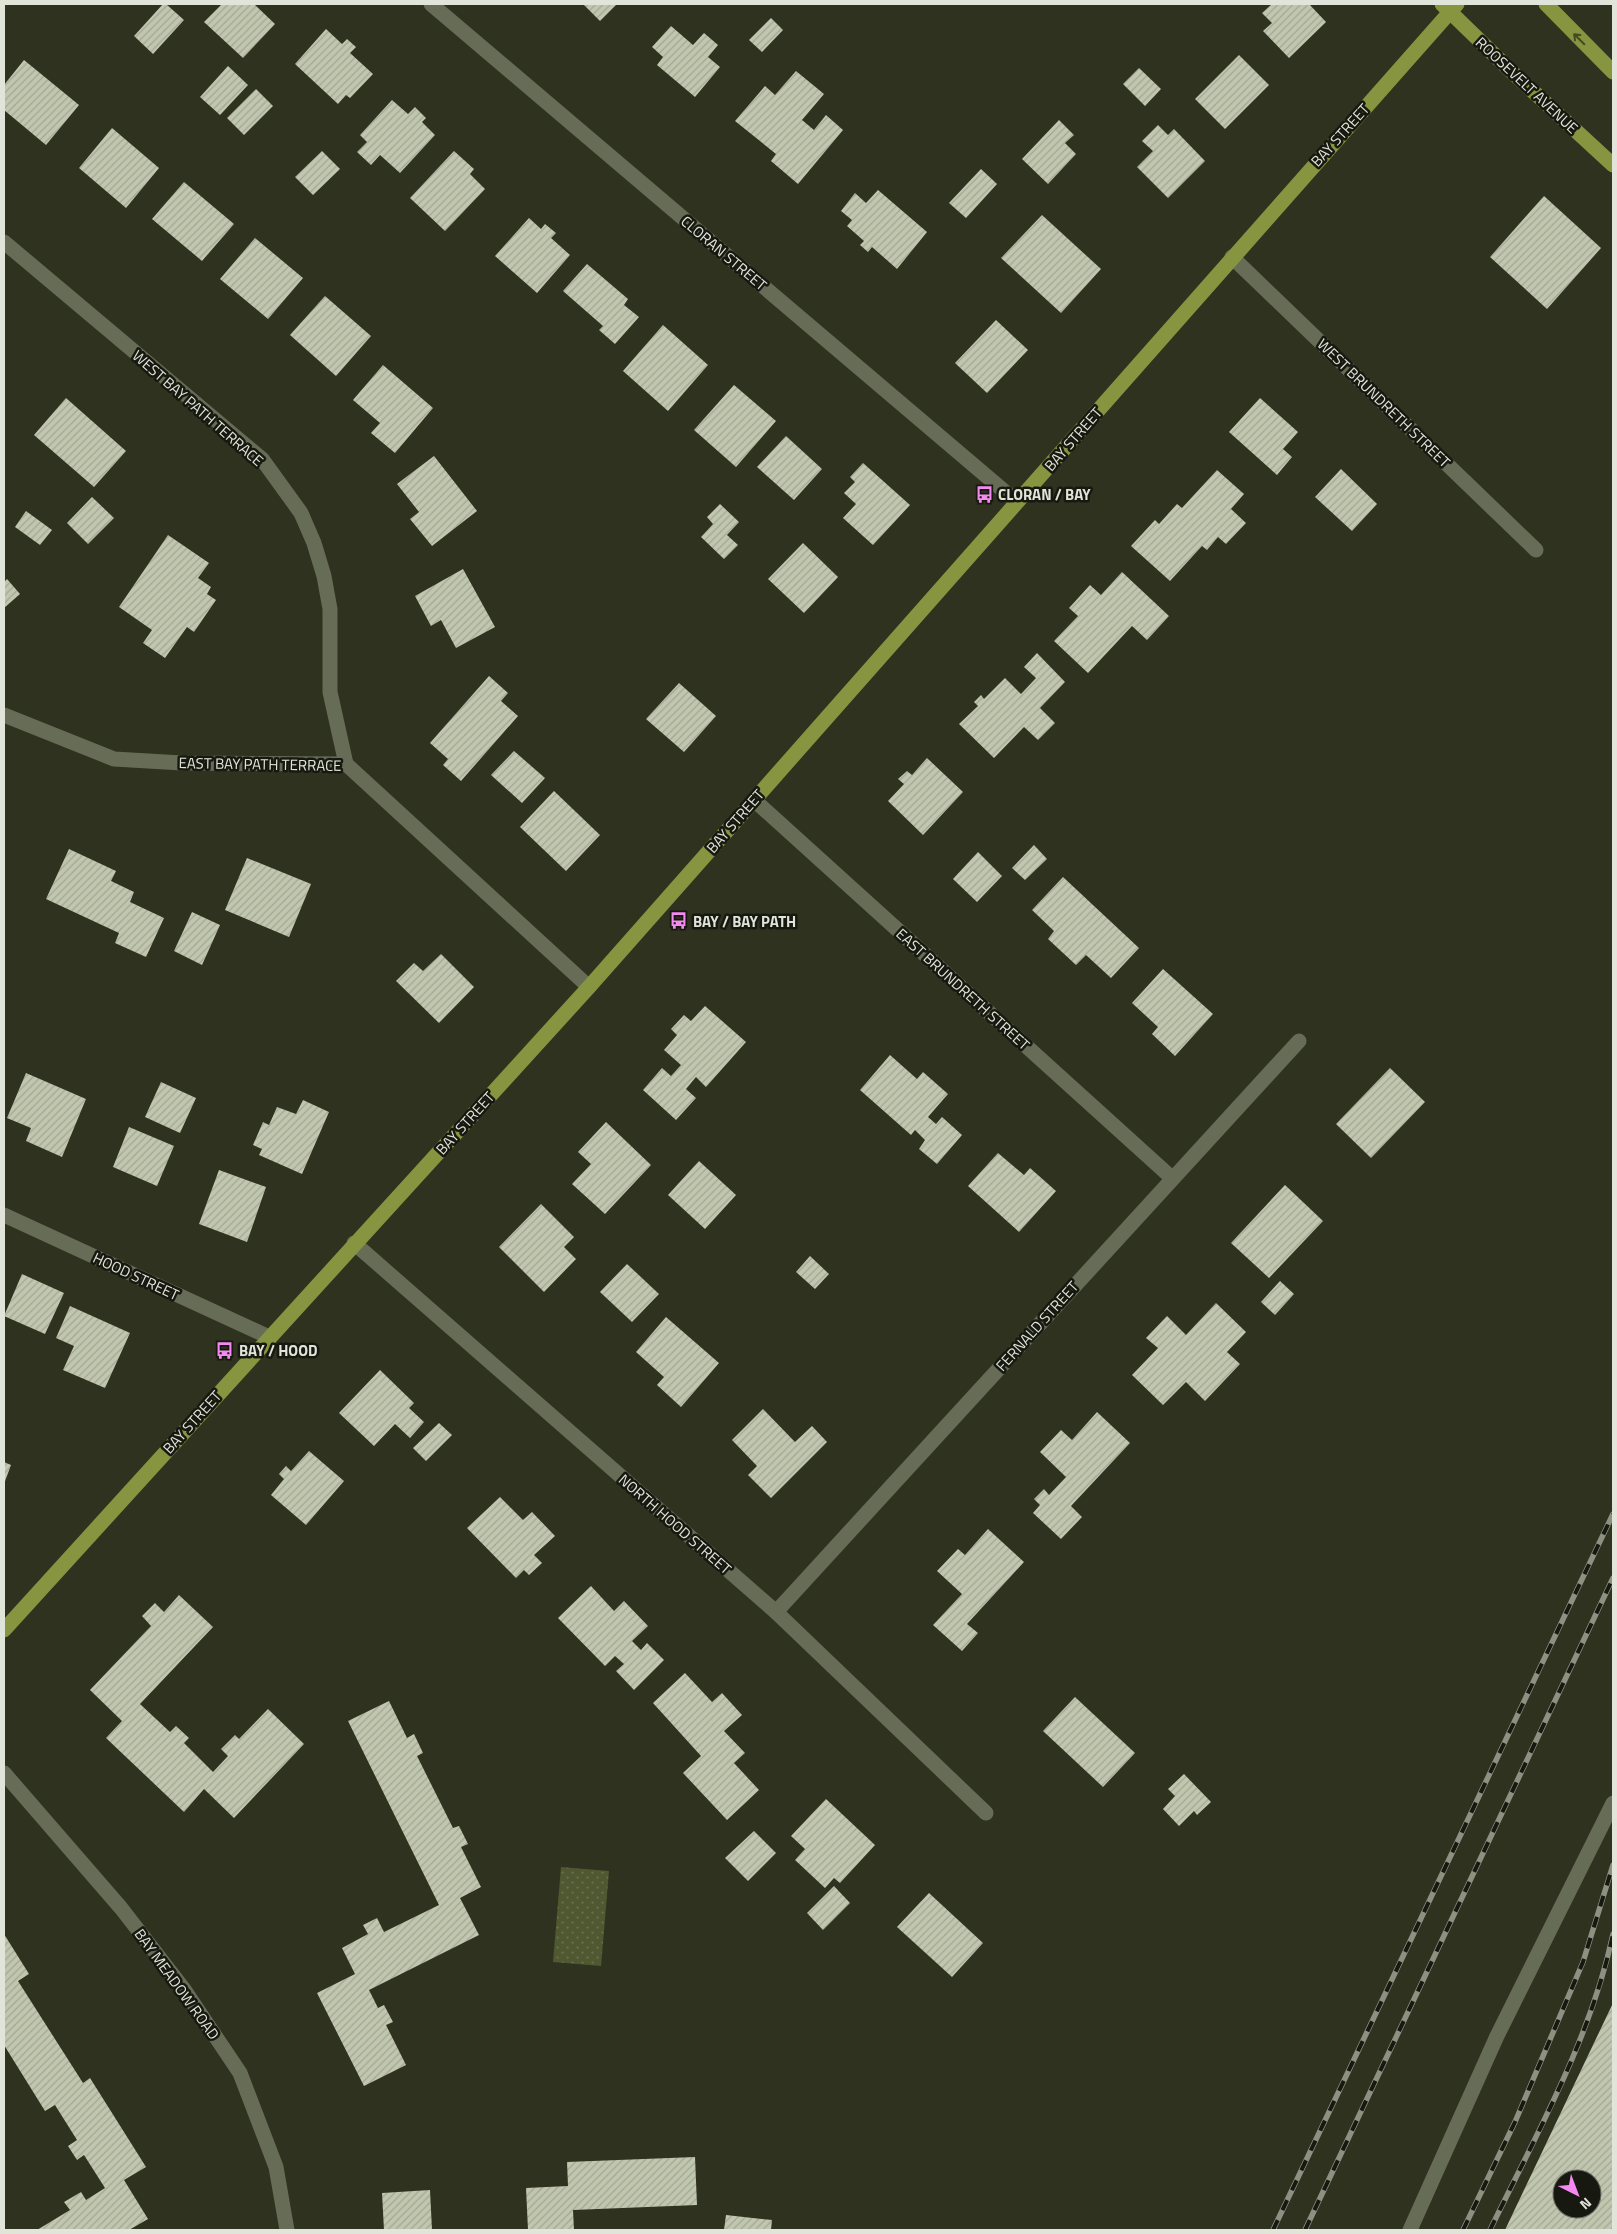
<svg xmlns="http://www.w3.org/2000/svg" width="1617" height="2234" font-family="'Titillium Web',sans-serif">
	<defs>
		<pattern id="grass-dots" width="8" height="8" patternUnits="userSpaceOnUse" patternTransform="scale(1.25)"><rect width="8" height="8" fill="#505831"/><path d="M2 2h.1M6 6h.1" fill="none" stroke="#69704e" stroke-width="1.8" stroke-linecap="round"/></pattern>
		<pattern id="building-hatch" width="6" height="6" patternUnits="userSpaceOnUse" patternTransform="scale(1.25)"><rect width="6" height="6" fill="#c1c7af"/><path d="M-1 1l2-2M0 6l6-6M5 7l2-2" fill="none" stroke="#a2a694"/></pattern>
	</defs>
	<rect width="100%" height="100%" fill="#2e321f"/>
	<polygon fill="url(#grass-dots)" points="561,1867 609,1871 601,1966 553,1962"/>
	<g fill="url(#building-hatch)" fill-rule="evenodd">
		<polygon points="163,4 166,4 184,20 153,54 134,36"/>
		<polygon points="222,4 254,4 275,24 243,58 204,22"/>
		<polygon points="583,4 617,4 600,21"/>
		<polygon points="1272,4 1309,4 1326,22 1289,58 1263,31 1272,23 1262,13"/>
		<polygon points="771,18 783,30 762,52 749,40"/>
		<polygon points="671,26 693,45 704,33 718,45 708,57 720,67 695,97 657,65 663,57 652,47"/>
		<polygon points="326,29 342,44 347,39 356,47 350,53 373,74 350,98 346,95 338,104 295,64"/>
		<polygon points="1239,55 1269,85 1225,129 1195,99"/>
		<polygon points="24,60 79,105 46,145 4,110 4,85"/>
		<polygon points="228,66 248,85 220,115 200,97"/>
		<polygon points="1139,68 1161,89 1145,106 1123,84"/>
		<polygon points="796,71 824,94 802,120 814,130 826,115 843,130 798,184 771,161 776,154 735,121 765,86 775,95"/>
		<polygon points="256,89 273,106 244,135 227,118"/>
		<polygon points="392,100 408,114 415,107 426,118 422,122 435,135 400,173 380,155 371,165 357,152 367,142 360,135"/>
		<polygon points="1059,120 1074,135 1065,143 1076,154 1048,184 1022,159"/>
		<polygon points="1158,125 1168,135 1174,129 1205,161 1168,198 1137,167 1153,151 1142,141"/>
		<polygon points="112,128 159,168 126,208 79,168"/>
		<polygon points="322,151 340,169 313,195 295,177"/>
		<polygon points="454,151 474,169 470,174 485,189 445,231 410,198"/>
		<polygon points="981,169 997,184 966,218 949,203"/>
		<polygon points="184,182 234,224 202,261 152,219"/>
		<polygon points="878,190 927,232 897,269 872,247 868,252 860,245 864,241 847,226 852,220 841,211 855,193 866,203"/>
		<polygon points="1544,196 1601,248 1547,309 1490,257"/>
		<polygon points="1042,215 1101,269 1061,313 1001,258"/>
		<polygon points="529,218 541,229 545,224 556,233 551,238 570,255 537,293 495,256"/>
		<polygon points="255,238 303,278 268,319 220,279"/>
		<polygon points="587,264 628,299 624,305 639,317 615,344 599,330 603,326 563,291"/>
		<polygon points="325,296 371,336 336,376 290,335"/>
		<polygon points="996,320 1028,350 987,393 955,363"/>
		<polygon points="663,325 708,365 668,411 623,371"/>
		<polygon points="383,365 433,408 395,453 371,433 380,423 353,400"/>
		<polygon points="734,385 776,421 736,467 694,430"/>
		<polygon points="66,398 126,451 94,487 34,435"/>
		<polygon points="1260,398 1298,432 1283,449 1292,457 1277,475 1229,432"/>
		<polygon points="786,436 822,469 794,500 757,467"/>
		<polygon points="434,456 477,511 432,546 410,519 419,512 397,484"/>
		<polygon points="863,463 910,505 873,545 843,518 856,504 844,493 855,482 850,477"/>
		<polygon points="1341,469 1377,504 1352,531 1315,497"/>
		<polygon points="1217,470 1244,494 1231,509 1246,523 1226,544 1218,537 1207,550 1202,546 1170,581 1131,546 1155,520 1159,524 1177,504 1182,508"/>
		<polygon points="92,497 114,518 88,544 67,523"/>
		<polygon points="720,504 739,522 727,535 738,545 724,559 701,537 713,524 707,517"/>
		<polygon points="26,511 52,530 40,545 15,527"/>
		<polygon points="168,535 209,563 198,578 211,587 207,594 216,600 194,632 187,627 165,658 143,643 152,630 119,607"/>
		<polygon points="803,543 838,577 804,613 768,579"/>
		<polygon points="463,569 495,627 456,648 441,620 431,626 415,596"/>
		<polygon points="1122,572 1169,616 1147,640 1132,626 1088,673 1054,641 1078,616 1069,608 1090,585 1101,595"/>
		<polygon points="7,579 20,594 4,608 4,582"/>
		<polygon points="1037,653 1065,682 1040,708 1055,723 1038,740 1024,727 994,758 959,724 978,706 974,702 981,695 984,699 1005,678 1021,694 1036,678 1024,667"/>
		<polygon points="489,676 508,693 501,701 518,716 461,781 443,765 448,759 430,743"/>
		<polygon points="679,683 716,716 684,752 646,719"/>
		<polygon points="514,751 545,778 522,803 491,775"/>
		<polygon points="927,758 963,792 923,835 888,801 904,784 898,779 907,771 912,775"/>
		<polygon points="554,791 600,835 566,871 520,827"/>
		<polygon points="1034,845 1047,859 1025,880 1012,868"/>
		<polygon points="69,849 116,871 111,881 134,892 130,902 164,918 146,957 115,943 119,933 46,899"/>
		<polygon points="978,852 1002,876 977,902 953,879"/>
		<polygon points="247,858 311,884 289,937 225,910"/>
		<polygon points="1063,877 1139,948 1111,978 1086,955 1076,965 1048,939 1054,931 1032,910"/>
		<polygon points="192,912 220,925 202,965 174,951"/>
		<polygon points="441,954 474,987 439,1023 396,981 414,963 423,971"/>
		<polygon points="1163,969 1213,1014 1175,1056 1152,1034 1158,1027 1132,1003"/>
		<polygon points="705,1006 746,1042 706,1087 696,1077 686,1089 696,1098 676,1120 643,1090 662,1068 671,1076 681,1065 664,1050 677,1035 671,1029 684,1015 691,1021"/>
		<polygon points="890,1055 917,1079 923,1072 948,1094 928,1117 936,1124 942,1117 962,1135 937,1164 919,1149 925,1140 915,1130 911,1135 860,1090"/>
		<polygon points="1390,1068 1425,1102 1371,1158 1336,1124"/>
		<polygon points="26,1073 86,1099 62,1157 26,1141 31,1128 7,1118"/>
		<polygon points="161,1082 196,1098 180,1133 145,1117"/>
		<polygon points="303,1100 329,1112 302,1174 259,1155 262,1149 253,1145 263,1122 269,1125 277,1107 296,1114"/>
		<polygon points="606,1122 651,1165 605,1214 572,1184 591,1164 578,1152"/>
		<polygon points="129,1127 174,1146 157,1186 113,1167"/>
		<polygon points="998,1153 1024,1175 1030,1168 1056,1191 1019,1232 968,1186"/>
		<polygon points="699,1161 736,1195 705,1229 668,1195"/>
		<polygon points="219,1170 266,1187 247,1242 199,1224"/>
		<polygon points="1285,1185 1323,1221 1269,1278 1231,1243"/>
		<polygon points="541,1204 574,1237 564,1247 576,1259 544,1292 499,1247"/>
		<polygon points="810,1256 829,1274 815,1289 796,1272"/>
		<polygon points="627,1264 659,1294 632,1322 600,1292"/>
		<polygon points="22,1274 64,1293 45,1334 4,1316"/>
		<polygon points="1280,1281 1294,1294 1275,1315 1261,1302"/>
		<polygon points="1216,1303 1246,1332 1227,1352 1240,1364 1205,1401 1186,1382 1163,1405 1132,1375 1158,1348 1146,1338 1167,1316 1186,1335"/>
		<polygon points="70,1306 130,1333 105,1388 63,1370 74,1346 56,1338"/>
		<polygon points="666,1317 719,1363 681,1407 657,1385 664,1377 636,1352"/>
		<polygon points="380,1370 414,1403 409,1408 424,1422 410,1438 395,1424 374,1446 339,1413"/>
		<polygon points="763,1409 795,1442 812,1426 827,1442 771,1498 748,1475 757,1466 732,1440"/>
		<polygon points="1097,1412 1130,1443 1071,1506 1082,1517 1061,1539 1033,1513 1040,1505 1034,1499 1044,1489 1049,1495 1066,1477 1040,1452 1061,1430 1072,1440"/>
		<polygon points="439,1423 452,1435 426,1461 413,1448"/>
		<polygon points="309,1451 344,1481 306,1525 271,1495 284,1479 279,1474 286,1466 291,1471"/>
		<polygon points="4,1462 11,1465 4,1484"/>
		<polygon points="500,1497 523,1520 532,1512 555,1536 534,1555 542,1563 529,1575 524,1570 516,1578 467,1528"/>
		<polygon points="988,1529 1024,1562 967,1624 978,1633 962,1651 933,1625 962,1594 937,1571 958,1549 965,1555"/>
		<polygon points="591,1586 614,1611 624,1601 648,1626 632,1641 641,1650 647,1643 664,1660 634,1690 616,1671 624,1664 615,1656 605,1666 558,1618"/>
		<polygon points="179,1595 213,1627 140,1704 170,1732 176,1726 189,1738 184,1743 213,1772 228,1756 221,1749 235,1735 239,1739 268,1709 304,1744 234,1818 204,1789 184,1812 106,1738 122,1721 90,1690 151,1626 142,1616 155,1603 164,1612"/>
		<polygon points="685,1673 712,1702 722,1693 742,1715 724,1731 745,1753 734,1763 759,1790 727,1820 683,1773 701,1756 653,1703"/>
		<polygon points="1075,1697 1135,1753 1103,1787 1043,1731"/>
		<polygon points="389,1701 407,1738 414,1734 423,1753 417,1756 453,1828 459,1826 468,1844 461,1847 481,1887 460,1898 479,1935 369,1990 378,2008 384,2005 393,2022 386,2025 406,2065 364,2086 317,1993 355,1974 342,1948 368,1934 363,1925 377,1918 384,1932 439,1905 348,1721"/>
		<polygon points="1184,1774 1211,1802 1197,1815 1194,1811 1179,1826 1163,1809 1175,1796 1168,1789"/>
		<polygon points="826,1799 875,1845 840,1883 834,1878 825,1888 795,1860 805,1849 791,1836"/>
		<polygon points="754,1831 776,1853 748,1881 725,1858"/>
		<polygon points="834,1886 850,1903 823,1930 807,1913"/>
		<polygon points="929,1893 983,1943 952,1977 897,1927"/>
		<polygon points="4,1934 29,1974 18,1981 83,2083 90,2078 146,2167 124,2180 148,2219 129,2230 37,2230 70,2210 64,2202 81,2192 86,2200 105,2188 84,2155 77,2160 68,2146 77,2140 55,2105 45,2111 4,2045"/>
		<path d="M1613,2003V2230H1505ZM1562,2179H1592V2209H1562Z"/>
		<polygon points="695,2157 697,2205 573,2210 574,2230 528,2230 526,2188 568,2186 567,2162"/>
		<polygon points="430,2190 432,2230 384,2230 382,2193"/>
		<polygon points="726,2215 772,2220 771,2230 724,2230"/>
	</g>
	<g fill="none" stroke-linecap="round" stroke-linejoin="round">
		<g stroke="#676c57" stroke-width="15">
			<polyline points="431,4 1017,502"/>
			<polyline points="4,242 262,459 301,513 314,543 324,576 330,609 330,692 346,764"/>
			<polyline points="1232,257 1536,550"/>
			<polyline points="4,715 114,759 182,763 346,764 589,987"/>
			<polyline points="754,800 1172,1178"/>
			<polyline points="4,1215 269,1337"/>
			<polyline points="354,1243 776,1612 986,1813"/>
			<polyline points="776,1612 1299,1041"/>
			<polyline points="4,1773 121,1908 183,1988 240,2073 276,2167 287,2230"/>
			<polyline points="1410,2230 1497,2036 1613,1803"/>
		</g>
		<g stroke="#879540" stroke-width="15">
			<polyline points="1442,4 1512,72 1613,165"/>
			<polyline points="1546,4 1613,72"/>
			<polyline points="4,1630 589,987 1457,4"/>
		</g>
		<defs>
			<g id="rail">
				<polyline points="1273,2230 1613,1514"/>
				<polyline points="1305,2230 1613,1578"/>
				<polyline points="1463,2230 1515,2122 1583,1962 1613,1865"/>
				<path d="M1490,2230C1536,2135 1591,2038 1613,1934"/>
			</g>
		</defs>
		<use href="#rail" stroke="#8e9182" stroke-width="5.5"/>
		<use href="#rail" stroke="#171911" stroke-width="4" stroke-dasharray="11" stroke-linecap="butt"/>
	</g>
	<defs><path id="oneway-shaft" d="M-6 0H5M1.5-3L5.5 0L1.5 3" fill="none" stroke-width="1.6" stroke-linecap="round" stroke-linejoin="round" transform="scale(1.25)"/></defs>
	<use stroke="#444b24" href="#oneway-shaft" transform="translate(1579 39) rotate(-135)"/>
	<defs>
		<symbol id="bus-bare" viewBox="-9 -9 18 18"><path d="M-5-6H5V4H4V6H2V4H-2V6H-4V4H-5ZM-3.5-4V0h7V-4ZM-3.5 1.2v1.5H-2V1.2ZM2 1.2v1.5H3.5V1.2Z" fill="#f489f0" stroke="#171911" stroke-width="2.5" paint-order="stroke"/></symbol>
	</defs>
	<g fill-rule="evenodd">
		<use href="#bus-bare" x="972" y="482" width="25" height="25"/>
		<use href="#bus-bare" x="666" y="908" width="25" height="25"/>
		<use href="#bus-bare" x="212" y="1338" width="25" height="25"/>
	</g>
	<g text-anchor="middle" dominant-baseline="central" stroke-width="5" stroke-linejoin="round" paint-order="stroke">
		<g font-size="15" fill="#e1e4d8" stroke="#171911">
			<text transform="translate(1527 85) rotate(43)">ROOSEVELT AVENUE</text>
			<text transform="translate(1340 135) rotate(-48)">BAY STREET</text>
			<text transform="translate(724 253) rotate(40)">CLORAN STREET</text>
			<text transform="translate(1384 403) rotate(44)">WEST BRUNDRETH STREET</text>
			<text transform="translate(198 408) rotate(41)">WEST BAY PATH TERRACE</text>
			<text transform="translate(1073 439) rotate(-49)">BAY STREET</text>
			<text transform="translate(260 764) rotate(1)">EAST BAY PATH TERRACE</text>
			<text transform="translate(735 821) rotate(-49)">BAY STREET</text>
			<text transform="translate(963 989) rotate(42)">EAST BRUNDRETH STREET</text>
			<text transform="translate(465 1123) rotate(-48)">BAY STREET</text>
			<text transform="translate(136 1276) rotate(25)">HOOD STREET</text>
			<text transform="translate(1037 1326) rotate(-48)">FERNALD STREET</text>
			<text transform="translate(192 1422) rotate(-48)">BAY STREET</text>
			<text transform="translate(675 1524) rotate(41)">NORTH HOOD STREET</text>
			<text transform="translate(177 1984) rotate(54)">BAY MEADOW ROAD</text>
		</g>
		<g font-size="15" font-weight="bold" fill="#e1e4d8" stroke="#171911" text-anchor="start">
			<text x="998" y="494">CLORAN / BAY</text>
			<text x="693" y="921">BAY / BAY PATH</text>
			<text x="239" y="1350">BAY / HOOD</text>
		</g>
	</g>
	<rect width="1617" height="2234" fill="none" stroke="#e1e4d8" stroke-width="10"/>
	<g transform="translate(1577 2194) rotate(138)"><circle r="24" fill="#171911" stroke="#686a61"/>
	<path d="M0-4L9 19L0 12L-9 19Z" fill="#f489f0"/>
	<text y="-8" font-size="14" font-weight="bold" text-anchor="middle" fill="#e1e4d8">N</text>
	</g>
</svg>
